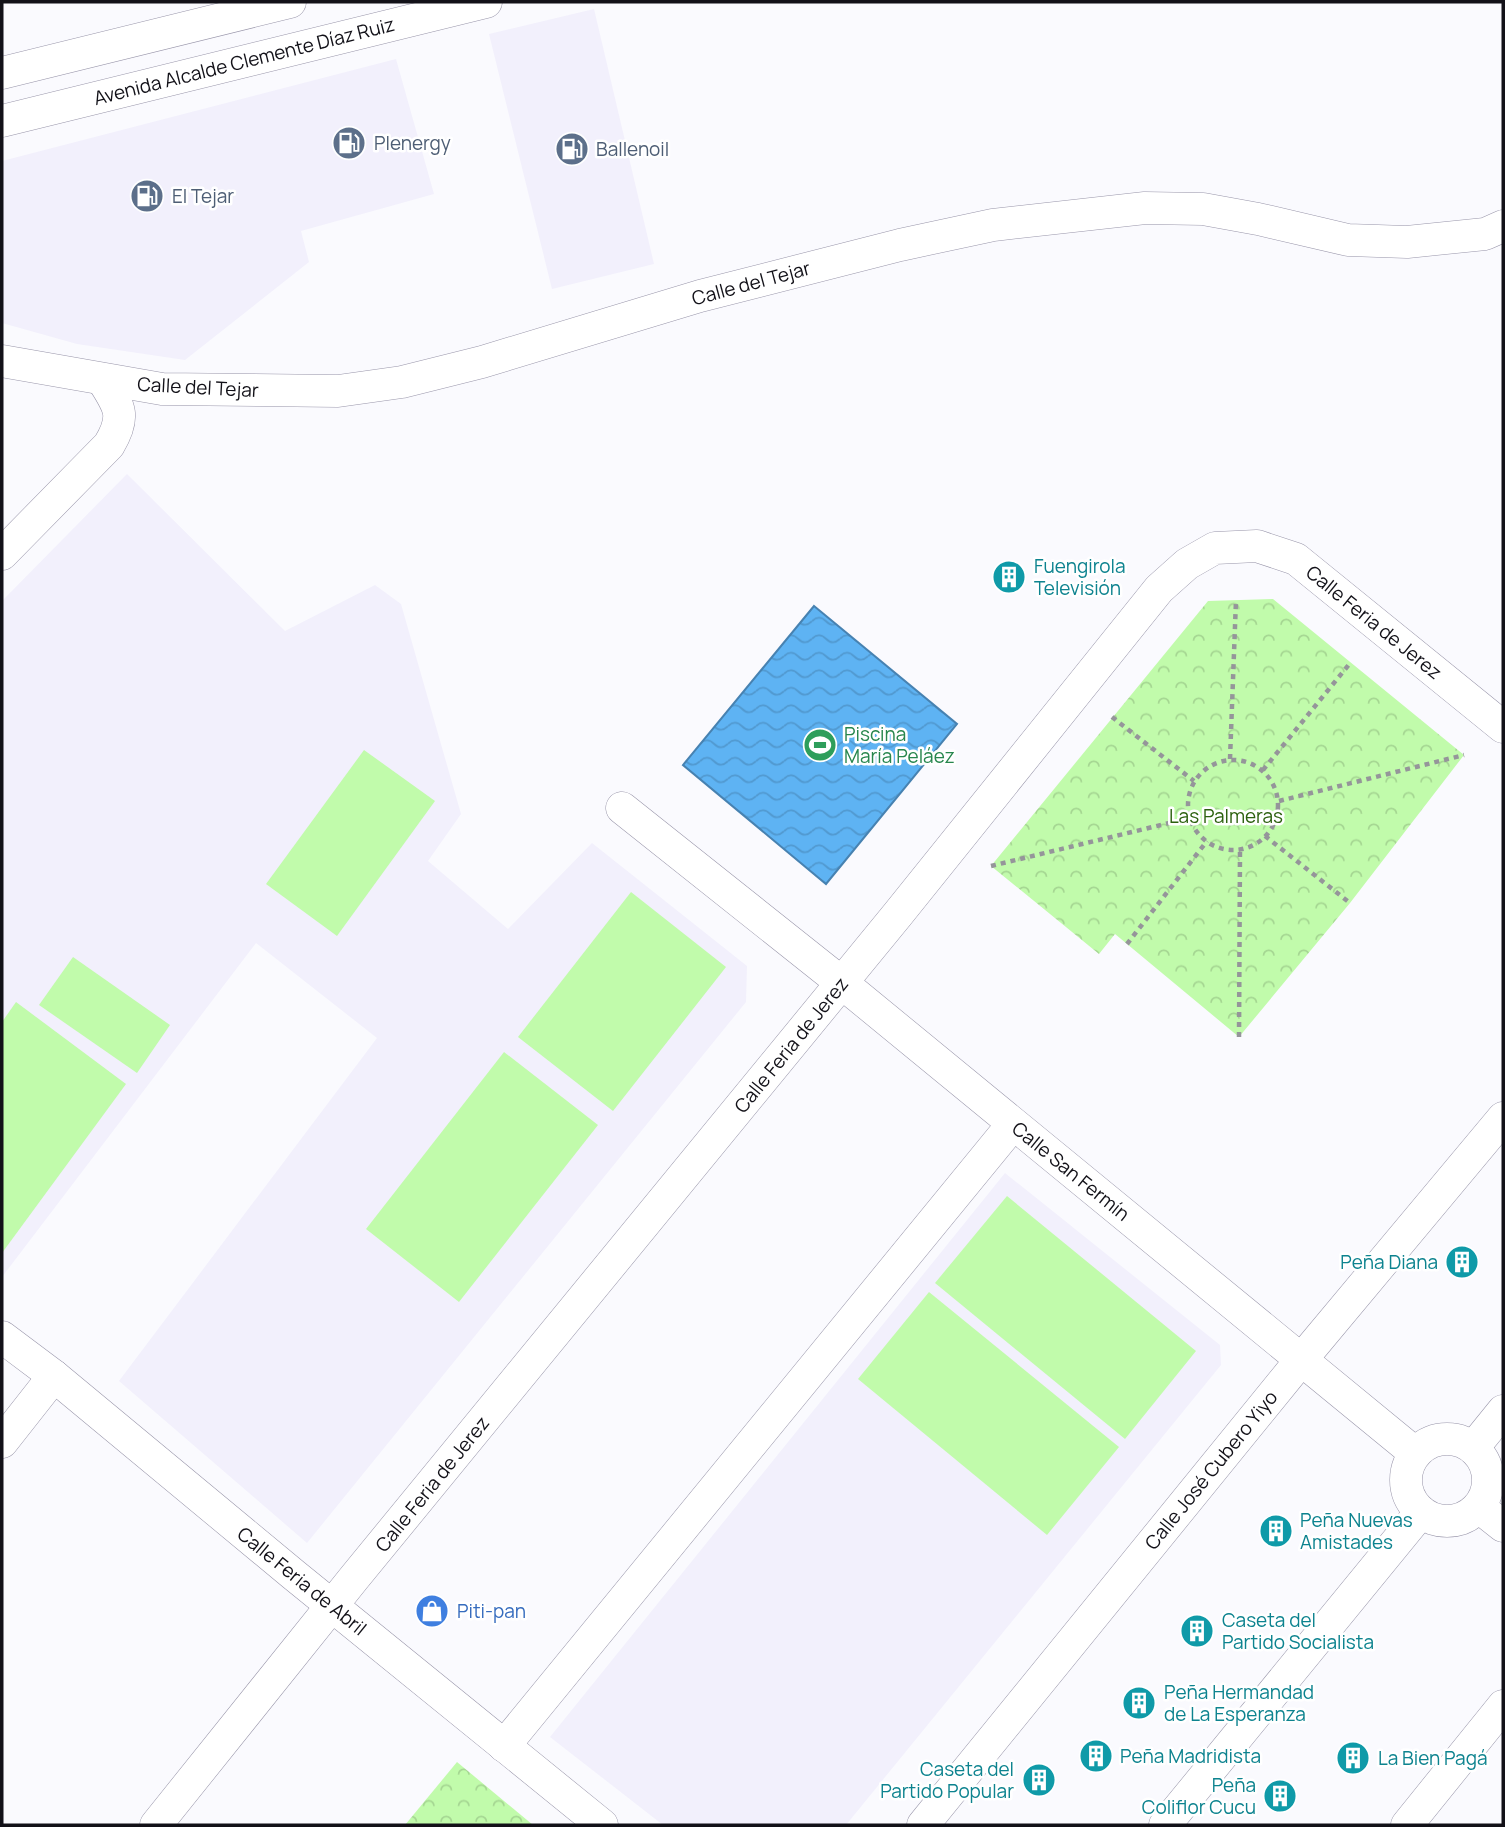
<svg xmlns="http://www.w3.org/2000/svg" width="1505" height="1827" font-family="Manrope,sans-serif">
	<defs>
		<pattern id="park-crowns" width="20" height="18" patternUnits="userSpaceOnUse" patternTransform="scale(1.75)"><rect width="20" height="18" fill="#c1fbab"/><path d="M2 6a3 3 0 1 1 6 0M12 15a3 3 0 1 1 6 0" fill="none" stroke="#a5d692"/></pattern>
		<pattern id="water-waves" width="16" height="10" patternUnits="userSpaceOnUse" patternTransform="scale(1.75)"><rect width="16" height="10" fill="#5eb3f3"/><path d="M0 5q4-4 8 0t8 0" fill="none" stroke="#5199d0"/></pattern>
	</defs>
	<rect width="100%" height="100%" fill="#fafafe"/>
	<g fill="#f2f0fc">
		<polygon points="594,9 654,264 552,289 489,34"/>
		<polygon points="396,59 434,194 301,231 309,262 185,360 77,344 2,323 2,161"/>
		<polygon points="127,474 285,631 375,585 401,604 461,814 428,861 508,929 592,843 747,966 746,1002 307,1543 119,1381 377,1038 256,943 2,1277 2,601"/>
		<polygon points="1005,1173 1220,1345 1221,1365 846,1825 663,1825 550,1737"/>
	</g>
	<g fill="url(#park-crowns)">
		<polygon points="1273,599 1464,755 1350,903 1239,1037 1115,934 1099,954 991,866 1208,601"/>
		<polygon points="457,1762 533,1825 405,1825"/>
	</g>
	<g fill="#c1fbab">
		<polygon points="364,750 435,801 337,936 266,884"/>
		<polygon points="631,892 726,967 613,1111 518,1037"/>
		<polygon points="73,957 170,1025 137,1073 39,1005"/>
		<polygon points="16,1002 126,1084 2,1253 2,1022"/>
		<polygon points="504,1052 598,1125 459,1302 366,1229"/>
		<polygon points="1007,1196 1196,1351 1125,1439 935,1283"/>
		<polygon points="929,1292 1119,1447 1047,1535 858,1379"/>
	</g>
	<polygon fill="url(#water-waves)" stroke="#4782b1" stroke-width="2" points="814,606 957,724 826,884 683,765"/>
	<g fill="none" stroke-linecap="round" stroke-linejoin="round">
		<defs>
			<g id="street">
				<polyline points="2,73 290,2"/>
				<polyline points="2,121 486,2"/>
				<polyline points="2,361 162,389 338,391 402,382 482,362 700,296 900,245 993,225 1145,208 1203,209 1258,219 1348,240 1407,242 1485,234 1503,226"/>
				<path d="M2,554L109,445C127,415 119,406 102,379"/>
				<polyline points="622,808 842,983 1415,1453"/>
				<polyline points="2,1337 54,1376 294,1575 602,1825"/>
				<circle cx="1447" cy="1480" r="41"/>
				<polyline points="2,1442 54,1376"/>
				<polyline points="1473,1448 1503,1411"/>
				<polyline points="1479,1507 1503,1526"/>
				<polyline points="504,1746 1013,1124"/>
				<polyline points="156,1825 354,1578 898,914 1159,589 1187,564 1215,548 1257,546 1296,559 1503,727"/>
				<polyline points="923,1825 1301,1360 1503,1118"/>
				<polyline points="1165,1825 1421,1512"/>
				<polyline points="1407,1825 1503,1706"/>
			</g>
		</defs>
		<use href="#street" stroke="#9996aa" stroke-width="33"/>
		<g stroke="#95959a" stroke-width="4.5" stroke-dasharray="5 5" stroke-linecap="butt">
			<polyline points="1112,717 1194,781"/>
			<polyline points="1230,759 1236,600"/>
			<circle cx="1233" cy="805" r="45"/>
			<polyline points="1263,770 1351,662"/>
			<polyline points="1279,801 1464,755"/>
			<polyline points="1265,836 1350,903"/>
			<polyline points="991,866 1190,818"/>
			<polyline points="1127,944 1207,841"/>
			<polyline points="1239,1037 1240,849"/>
		</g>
		<use href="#street" stroke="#fff" stroke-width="32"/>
	</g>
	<defs>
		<symbol id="fuel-disc" viewBox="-11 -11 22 22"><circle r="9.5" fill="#5c6f8a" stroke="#fff"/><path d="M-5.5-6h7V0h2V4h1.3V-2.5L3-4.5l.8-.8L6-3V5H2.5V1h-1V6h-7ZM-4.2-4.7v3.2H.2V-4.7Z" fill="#fff"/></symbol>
		<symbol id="building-disc" viewBox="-11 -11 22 22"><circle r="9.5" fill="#0f9aa8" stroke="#fff"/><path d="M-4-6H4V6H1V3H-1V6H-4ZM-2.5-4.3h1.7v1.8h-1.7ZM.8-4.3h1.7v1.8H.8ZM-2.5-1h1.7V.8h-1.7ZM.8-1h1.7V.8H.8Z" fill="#fff"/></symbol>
		<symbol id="stadium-disc" viewBox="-11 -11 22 22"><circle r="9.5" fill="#2e9e5b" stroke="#fff"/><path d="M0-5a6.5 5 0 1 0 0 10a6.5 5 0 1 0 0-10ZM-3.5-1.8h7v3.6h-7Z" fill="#fff"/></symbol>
		<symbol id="shop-disc" viewBox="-11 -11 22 22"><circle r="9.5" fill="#3f7fe0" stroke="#fff"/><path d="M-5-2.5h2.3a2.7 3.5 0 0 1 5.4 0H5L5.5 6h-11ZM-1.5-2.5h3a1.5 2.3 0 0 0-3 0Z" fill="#fff"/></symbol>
	</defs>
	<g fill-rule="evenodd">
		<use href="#fuel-disc" x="330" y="124" width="38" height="38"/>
		<use href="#fuel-disc" x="553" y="130" width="38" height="38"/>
		<use href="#fuel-disc" x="128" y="177" width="38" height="38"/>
		<use href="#building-disc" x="990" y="558" width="38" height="38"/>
		<use href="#stadium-disc" x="801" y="726" width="38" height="38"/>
		<use href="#building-disc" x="1443" y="1243" width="38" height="38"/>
		<use href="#building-disc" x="1257" y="1512" width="38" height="38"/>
		<use href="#shop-disc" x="413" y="1592" width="38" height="38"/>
		<use href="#building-disc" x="1178" y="1612" width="38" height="38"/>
		<use href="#building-disc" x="1120" y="1684" width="38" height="38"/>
		<use href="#building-disc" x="1077" y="1737" width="38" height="38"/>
		<use href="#building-disc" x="1334" y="1739" width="38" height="38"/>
		<use href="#building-disc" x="1020" y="1761" width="38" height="38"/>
		<use href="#building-disc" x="1261" y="1777" width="38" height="38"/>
	</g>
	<g text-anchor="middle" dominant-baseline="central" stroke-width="5" stroke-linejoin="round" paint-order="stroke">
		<g font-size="19" fill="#121118" stroke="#fff">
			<text transform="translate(244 61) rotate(-14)">Avenida Alcalde Clemente Díaz Ruiz</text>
			<text transform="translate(751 283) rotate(-15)">Calle del Tejar</text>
			<text transform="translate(198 387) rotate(3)">Calle del Tejar</text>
			<text transform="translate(1374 622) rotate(39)">Calle Feria de Jerez</text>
			<text transform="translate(791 1045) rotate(-51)">Calle Feria de Jerez</text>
			<text transform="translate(1071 1171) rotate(39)">Calle San Fermín</text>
			<text transform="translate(1211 1470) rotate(-51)">Calle José Cubero Yiyo</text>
			<text transform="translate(432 1484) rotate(-51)">Calle Feria de Jerez</text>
			<text transform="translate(302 1581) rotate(39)">Calle Feria de Abril</text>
		</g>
		<g font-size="19" fill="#4e5e75" stroke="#fff" text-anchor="start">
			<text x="374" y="143">Plenergy</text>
			<text x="596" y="149">Ballenoil</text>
			<text x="172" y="196">El Tejar</text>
		</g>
		<g font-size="19" fill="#0d838f" stroke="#fff" text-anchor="start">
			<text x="1034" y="566">Fuengirola<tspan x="1034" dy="22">Televisión</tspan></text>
			<text x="1438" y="1262" text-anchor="end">Peña Diana</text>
			<text x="1300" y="1520">Peña Nuevas<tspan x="1300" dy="22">Amistades</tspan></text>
			<text x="1222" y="1620">Caseta del<tspan x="1222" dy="22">Partido Socialista</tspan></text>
			<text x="1164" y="1692">Peña Hermandad<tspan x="1164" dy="22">de La Esperanza</tspan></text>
			<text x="1120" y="1756">Peña Madridista</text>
			<text x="1378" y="1758">La Bien Pagá</text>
			<text x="1014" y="1769" text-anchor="end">Caseta del<tspan x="1014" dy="22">Partido Popular</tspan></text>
			<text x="1256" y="1785" text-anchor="end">Peña<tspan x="1256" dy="22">Coliflor Cucu</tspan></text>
		</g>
		<g font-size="19" fill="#27864d" stroke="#fff" text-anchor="start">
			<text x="844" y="734">Piscina<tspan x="844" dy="22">María Peláez</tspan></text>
		</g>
		<g font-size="19" fill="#2c610e" stroke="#fff">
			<text x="1226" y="816">Las Palmeras</text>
		</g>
		<g font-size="19" fill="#366cbe" stroke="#fff" text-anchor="start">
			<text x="457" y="1611">Piti-pan</text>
		</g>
	</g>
	<rect width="1505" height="1827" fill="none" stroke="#121118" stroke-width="7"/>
</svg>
